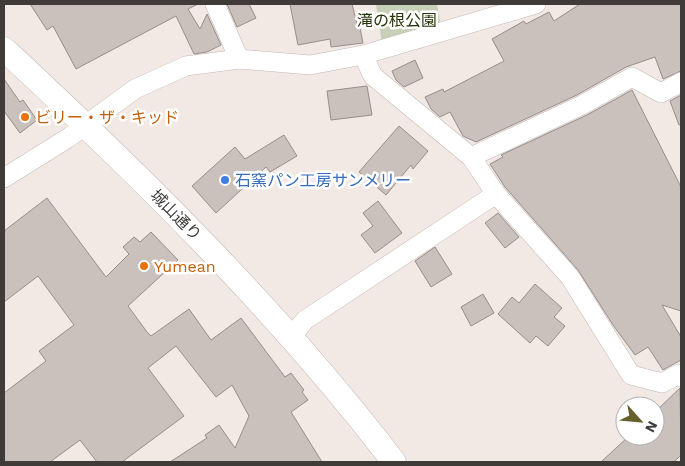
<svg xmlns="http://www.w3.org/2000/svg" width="685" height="466" font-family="'Work Sans','Noto Sans JP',sans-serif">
	<rect width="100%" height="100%" fill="#f2e8e4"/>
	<polygon fill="#c6d1b7" points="376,4 437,4 440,22 382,43"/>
	<g fill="#cac0bc" stroke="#978d89">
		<polygon points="30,4 198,4 188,9 200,29 207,14 221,45 207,52 194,54 176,16 76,69 53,26 47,30"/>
		<polygon points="227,4 249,4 256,18 237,27"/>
		<polygon points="290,4 352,4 358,28 360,28 363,43 331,47 330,39 298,45"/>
		<polygon points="580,4 681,4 681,71 663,79 655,57 626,67 577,95 476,142 463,136 450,112 440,117 431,109 425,97 443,89 444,92 504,61 492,39 524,21 526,24 549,12 554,21"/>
		<polygon points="415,60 423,78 404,87 396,80 392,71"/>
		<polygon points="4,79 20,102 23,100 37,120 20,133 4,111"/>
		<polygon points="367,86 372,115 331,120 327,91"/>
		<polygon points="632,90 681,187 681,311 662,305 681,337 681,360 663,370 648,347 635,355 613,325 578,270 505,187 490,164 503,157 501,155 587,115"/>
		<polygon points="681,95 681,125 679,125 670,101"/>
		<polygon points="399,126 428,151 413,169 411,165 386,195 359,172"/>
		<polygon points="284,135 297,156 270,172 266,167 216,213 192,186 235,147 245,159"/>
		<polygon points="47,198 106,277 129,254 123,247 134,237 140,242 151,232 178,260 128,306 147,332 151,336 189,309 211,340 241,318 285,377 291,373 304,390 302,392 308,400 291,412 322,462 170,462 207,438 205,435 219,425 235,448 249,416 232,385 216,397 176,346 148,368 184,416 122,462 97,462 80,440 50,462 4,462 4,393 46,361 39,351 74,325 38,276 4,302 4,231"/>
		<polygon points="378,201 402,233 375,253 361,235 373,226 363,213"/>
		<polygon points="498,213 519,237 505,248 485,223"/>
		<polygon points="435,247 452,274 431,287 415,261"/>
		<polygon points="535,284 562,308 554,317 565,326 548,346 536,336 530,343 498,314 512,297 519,303"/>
		<polygon points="483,294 494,313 471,326 461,307"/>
		<polygon points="680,388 681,455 674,462 601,462 629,436 655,436 655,412"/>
	</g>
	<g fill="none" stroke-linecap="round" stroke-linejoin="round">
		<defs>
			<g id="minor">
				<polyline points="215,4 239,59"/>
				<polyline points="363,55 373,76 471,157 496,194 570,277 631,375 662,383 679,374 681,377"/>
				<polyline points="471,157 582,105 632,77 661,93 681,82"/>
				<polyline points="4,178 68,138 135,89 186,66 239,59 310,65 363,55 536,4"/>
				<polyline points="292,336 305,320 496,194"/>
			</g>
			<path id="tertiary" d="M4,49C143,178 278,311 394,462"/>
		</defs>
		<use href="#minor" stroke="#c3b8b5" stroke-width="20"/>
		<use href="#tertiary" stroke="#c3b8b5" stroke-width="25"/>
		<use href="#minor" stroke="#fff" stroke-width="19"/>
		<use href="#tertiary" stroke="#fff" stroke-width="24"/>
	</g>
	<g fill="#e8710a" stroke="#fff" stroke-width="2">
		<circle cx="25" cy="117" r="5"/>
		<circle cx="144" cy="266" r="5"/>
	</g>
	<circle fill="#3f7fe0" stroke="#fff" stroke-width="2" cx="225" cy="180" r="5"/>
	<g text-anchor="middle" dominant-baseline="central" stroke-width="5" stroke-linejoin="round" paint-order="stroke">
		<g font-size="16" fill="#253409" stroke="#fff">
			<text x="397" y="20">滝の根公園</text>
		</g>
		<g font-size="16" fill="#c56008" stroke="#fff" text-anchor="start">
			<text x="35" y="117">ビリー・ザ・キッド</text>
			<text x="154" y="266">Yumean</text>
		</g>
		<g font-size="16" fill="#366cbe" stroke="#fff" text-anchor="start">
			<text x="235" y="180">石窯パン工房サンメリー</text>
		</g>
		<g font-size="16" fill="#3f3b39" stroke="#fff">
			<text transform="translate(176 215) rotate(45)">城山通り</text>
		</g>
	</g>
	<rect width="685" height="466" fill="none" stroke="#3f3b39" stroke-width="10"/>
	<g transform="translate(640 421) rotate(117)"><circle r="24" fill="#ffffff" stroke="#b2b1b0"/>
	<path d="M0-4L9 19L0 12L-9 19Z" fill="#66602d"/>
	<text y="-8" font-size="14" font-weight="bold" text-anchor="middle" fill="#3f3b39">N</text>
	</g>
</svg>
